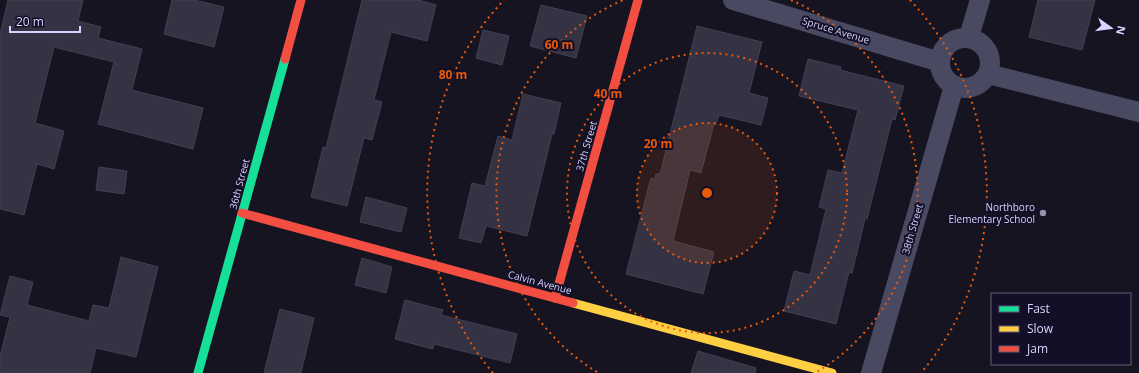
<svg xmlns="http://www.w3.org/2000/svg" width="1139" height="373" font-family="'Open Sans',sans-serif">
	<rect width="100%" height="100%" fill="#161421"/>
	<g fill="#343243" stroke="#433f54">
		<polygon points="8,0 83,0 78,21 101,27 98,38 142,49 132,90 203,108 193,149 98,124 114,62 54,47 35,123 64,131 54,169 37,164 24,215 0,209 0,34"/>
		<polygon points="172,0 194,0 224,7 214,47 164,34"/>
		<polygon points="362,0 418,0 436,5 427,41 391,32 374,100 382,102 372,140 364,138 347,206 311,197 323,147 326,148"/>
		<polygon points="1038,0 1095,0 1082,50 1029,37"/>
		<polygon points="541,5 587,16 576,58 530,46"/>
		<polygon points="697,26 762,42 749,93 768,98 761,125 719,115 716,124 714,124 701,173 690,170 673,241 714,252 703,294 626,274 651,178 655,179 656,174 660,174"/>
		<polygon points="483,30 509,36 502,65 476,58"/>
		<polygon points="808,59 841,67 840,70 904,86 895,120 892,119 867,219 865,219 852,273 849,272 836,324 784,311 794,271 810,275 826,209 819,207 828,170 842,173 858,110 799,96"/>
		<polygon points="523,94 561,103 554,134 552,134 527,236 486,226 481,243 459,238 472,183 485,186 498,136 512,140"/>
		<polygon points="99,167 127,171 124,194 96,190"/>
		<polygon points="366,197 407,208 401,232 360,222"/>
		<polygon points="121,257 158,267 136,357 96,348 90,373 0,373 0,356 10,317 0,315 10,276 33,282 27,305 89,321 93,305 109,308"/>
		<polygon points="362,258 392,267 386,293 355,285"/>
		<polygon points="405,300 443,310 441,315 517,334 510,363 434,344 433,349 395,339"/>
		<polygon points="280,309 314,318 301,373 264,373"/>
		<polygon points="698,351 756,368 755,373 691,373"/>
	</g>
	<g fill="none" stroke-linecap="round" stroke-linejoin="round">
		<g stroke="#4a4962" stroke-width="20">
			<polyline points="733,0 940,62"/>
			<polyline points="969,37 980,0"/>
			<circle cx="965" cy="63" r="25"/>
			<polyline points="988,74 1139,112"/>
			<polyline points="871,373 954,86"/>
		</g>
		<polyline stroke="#16e098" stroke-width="9" points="198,373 285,59"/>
		<polyline stroke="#ffcf43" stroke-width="9" points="573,303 832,373"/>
		<g stroke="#f24e42" stroke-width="9">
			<polyline points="285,59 301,0"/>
			<polyline points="242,213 573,303"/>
			<polyline points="555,298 638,0"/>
		</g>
	</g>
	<circle cx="707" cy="193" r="70" fill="#e8590c" fill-opacity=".12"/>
	<g fill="none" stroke="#e8590c" stroke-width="2" stroke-dasharray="2 4">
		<circle cx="707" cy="193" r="70"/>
		<circle cx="707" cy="193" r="140"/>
		<path d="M597 372A210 210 0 0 1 623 0M791 0A210 210 0 0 1 817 372"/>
		<path d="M493 373A280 280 0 0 1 504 0M910 0A280 280 0 0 1 921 373"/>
	</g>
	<circle fill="#9591b1" stroke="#130f26" stroke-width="1.5" cx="1043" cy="213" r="4"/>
	<g text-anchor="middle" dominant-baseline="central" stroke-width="4" stroke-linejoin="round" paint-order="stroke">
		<g font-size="10" fill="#d9d4ff" stroke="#130f26">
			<text transform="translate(836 30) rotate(17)">Spruce Avenue</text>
			<text transform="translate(586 146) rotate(-74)">37th Street</text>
			<text transform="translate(239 184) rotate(-75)">36th Street</text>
			<text transform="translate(912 229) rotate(-74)">38th Street</text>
			<text transform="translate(540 282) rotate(15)">Calvin Avenue</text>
		</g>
		<g font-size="10" fill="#d9d4ff" stroke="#130f26" text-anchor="end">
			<text x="1035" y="207">Northboro<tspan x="1035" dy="12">Elementary School</tspan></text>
		</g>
	</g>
	<circle cx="707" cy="193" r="6" fill="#e8590c" stroke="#130f26" stroke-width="2"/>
	<g font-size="12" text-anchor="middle" font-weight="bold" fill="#e8590c" stroke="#130f26" stroke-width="4" stroke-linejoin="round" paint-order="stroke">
		<text x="559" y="49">60 m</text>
		<text x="453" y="79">80 m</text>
		<text x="608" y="98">40 m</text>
		<text x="658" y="148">20 m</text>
	</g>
	<rect x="991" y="293" width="140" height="72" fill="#130f26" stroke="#625e7d"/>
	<rect x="999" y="306" width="20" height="6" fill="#16e098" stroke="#625e7d"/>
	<text x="1027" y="313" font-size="12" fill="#d9d4ff">Fast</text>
	<rect x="999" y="326" width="20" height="6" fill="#ffcf43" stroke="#625e7d"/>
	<text x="1027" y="333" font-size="12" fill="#d9d4ff">Slow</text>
	<rect x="999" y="346" width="20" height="6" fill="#f24e42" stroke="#625e7d"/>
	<text x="1027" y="353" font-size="12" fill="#d9d4ff">Jam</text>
	<g transform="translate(1111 28) rotate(104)" stroke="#130f26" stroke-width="3" paint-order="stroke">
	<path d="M0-3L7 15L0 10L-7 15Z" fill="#d9d4ff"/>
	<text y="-6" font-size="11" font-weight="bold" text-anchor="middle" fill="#d9d4ff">N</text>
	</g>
	<path d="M10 26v6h70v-6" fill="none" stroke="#d9d4ff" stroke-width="2"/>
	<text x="16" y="26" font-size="12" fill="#d9d4ff" stroke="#130f26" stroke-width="3" paint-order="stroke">20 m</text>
</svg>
